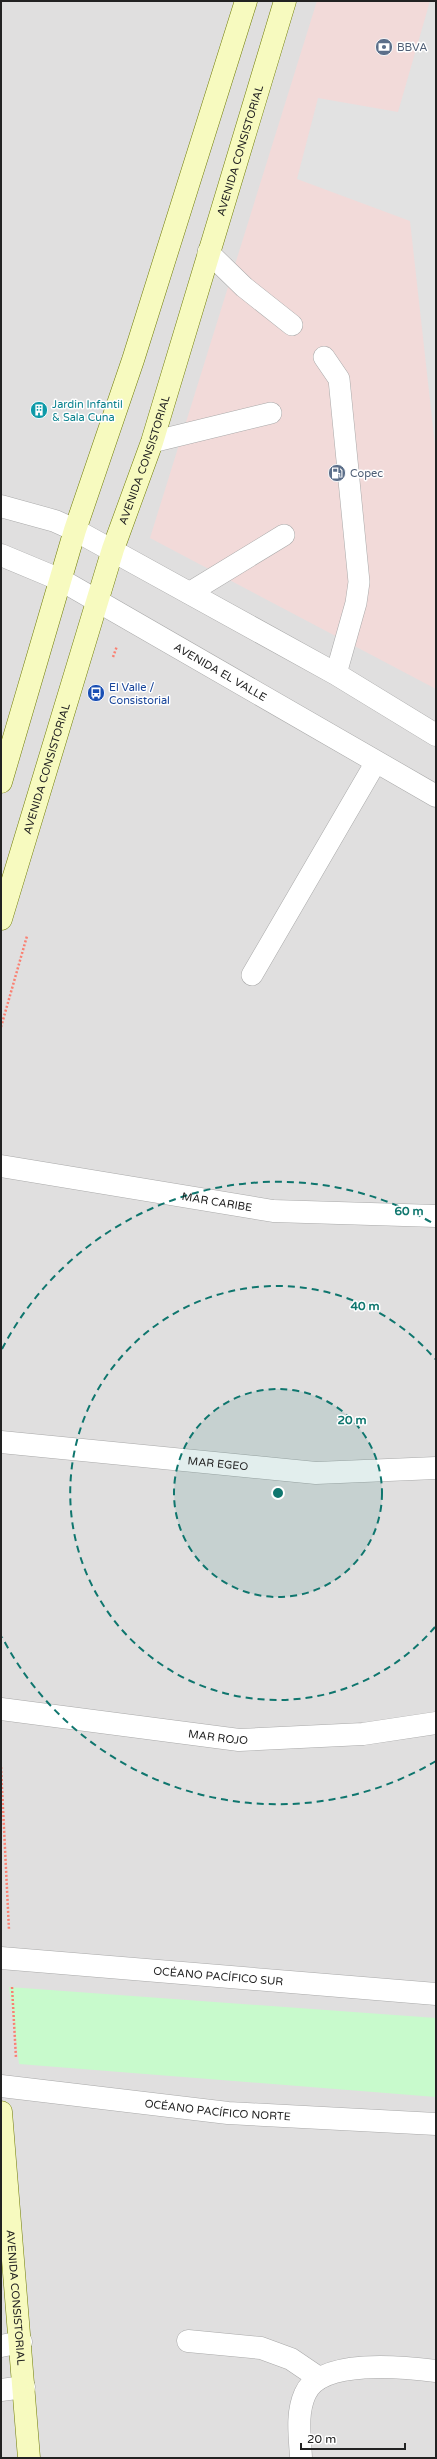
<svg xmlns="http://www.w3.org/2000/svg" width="437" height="2459" font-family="'Varela Round',sans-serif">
	<rect width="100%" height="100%" fill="#f2efe9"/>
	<rect fill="#e0dfdf" x="1" y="1" width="435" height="2457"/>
	<polygon fill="#f2dad9" points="317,1 436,1 436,689 150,538"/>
	<polygon fill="#c8facc" points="9,1987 436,2018 436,2097 19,2064"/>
	<polygon fill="#e2e2e2" points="430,1 436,1 436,454 410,221 297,179 318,98 398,112"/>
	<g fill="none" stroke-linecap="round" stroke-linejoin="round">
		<defs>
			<g id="service">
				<polyline points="208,252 244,287 292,325"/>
				<polyline points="324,357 339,379 359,582 356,603 336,674"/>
				<polyline points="152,442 271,413"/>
				<polyline points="189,593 284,535"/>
				<polyline points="252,975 376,762"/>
			</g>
			<g id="minor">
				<polyline points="1,506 55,521 75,530"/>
				<polyline points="1,555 61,580"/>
				<path id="s1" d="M1,1166L273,1211L436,1216"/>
				<path id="s2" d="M1,1442L316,1473L436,1468"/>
				<path id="s3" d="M1,1709L239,1740L363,1734L436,1723"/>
				<path id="s4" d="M1,1958L436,1994"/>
				<path id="s5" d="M1,2086L228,2113L436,2124"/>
				<polyline points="188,2341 261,2348 291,2359 319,2378"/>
				<polyline points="1,2346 21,2342"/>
				<polyline points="1,2390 24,2387"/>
				<path d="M301,2458C300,2437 296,2414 305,2394C320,2358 404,2367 436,2371"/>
			</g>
			<g id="tertiary">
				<polyline points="75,530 336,674 436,735"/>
				<path id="s6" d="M61,580L436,796"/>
			</g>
			<g id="secondary">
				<polyline points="1,782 75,530 133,360 246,1"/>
				<path id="s7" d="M1,919L113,549L152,442L285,1"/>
				<path id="s8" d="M1,2112L29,2458"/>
			</g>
		</defs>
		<use href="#service" stroke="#a9a9a9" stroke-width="22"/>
		<use href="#minor" stroke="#a9a9a9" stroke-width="23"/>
		<use href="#tertiary" stroke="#a9a9a9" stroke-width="23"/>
		<use href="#secondary" stroke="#707d05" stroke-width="23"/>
		<g stroke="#fa8072" stroke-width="2.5" stroke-dasharray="2 2" stroke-linecap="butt">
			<polyline points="113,657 117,646"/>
			<polyline points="1,1027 27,936"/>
			<polyline points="1,1767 9,1930"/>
			<polyline points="12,1987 16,2058"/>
		</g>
		<use href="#service" stroke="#fff" stroke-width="21"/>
		<use href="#minor" stroke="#fff" stroke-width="22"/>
		<use href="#tertiary" stroke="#fff" stroke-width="22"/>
		<use href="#secondary" stroke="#f7fabf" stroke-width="22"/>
	</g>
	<circle cx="278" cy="1493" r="104" fill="#0f766e" fill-opacity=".12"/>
	<g fill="none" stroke="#0f766e" stroke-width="2" stroke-dasharray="7 5">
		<circle cx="278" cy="1493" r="104"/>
		<path d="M435 1627A207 207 0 1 1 435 1359"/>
		<path d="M436 1761A311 311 0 0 1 2 1637M2 1349A311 311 0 0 1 436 1225"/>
	</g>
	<defs>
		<symbol id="bank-disc" viewBox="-11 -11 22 22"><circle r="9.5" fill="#5c6f8a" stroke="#fff"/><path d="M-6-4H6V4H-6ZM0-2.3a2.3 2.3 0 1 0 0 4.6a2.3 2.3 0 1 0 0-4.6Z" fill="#fff"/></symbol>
		<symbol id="building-disc" viewBox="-11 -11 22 22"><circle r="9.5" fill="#0f9aa8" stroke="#fff"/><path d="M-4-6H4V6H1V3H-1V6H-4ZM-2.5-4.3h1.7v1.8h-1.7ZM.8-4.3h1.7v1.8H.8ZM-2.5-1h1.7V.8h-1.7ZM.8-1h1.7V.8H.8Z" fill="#fff"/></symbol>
		<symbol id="fuel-disc" viewBox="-11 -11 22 22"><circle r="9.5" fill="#5c6f8a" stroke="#fff"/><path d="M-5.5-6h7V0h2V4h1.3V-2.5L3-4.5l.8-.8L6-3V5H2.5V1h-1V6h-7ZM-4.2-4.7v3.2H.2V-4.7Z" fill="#fff"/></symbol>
		<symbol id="bus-disc" viewBox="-11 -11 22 22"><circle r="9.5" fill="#1a4fb4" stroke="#fff"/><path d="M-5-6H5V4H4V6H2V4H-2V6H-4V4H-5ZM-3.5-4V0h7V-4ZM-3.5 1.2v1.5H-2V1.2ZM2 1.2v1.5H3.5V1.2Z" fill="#fff"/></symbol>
	</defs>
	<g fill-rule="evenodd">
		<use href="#bank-disc" x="374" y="37" width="20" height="20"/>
		<use href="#building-disc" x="29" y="400" width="20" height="20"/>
		<use href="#fuel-disc" x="327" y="463" width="20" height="20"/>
		<use href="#bus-disc" x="86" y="683" width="20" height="20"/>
	</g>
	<g text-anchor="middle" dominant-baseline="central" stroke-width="3" stroke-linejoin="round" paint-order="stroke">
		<g font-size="11" fill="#4e5e75" stroke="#fff" text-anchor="start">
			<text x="397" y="47">BBVA</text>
			<text x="350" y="473">Copec</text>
		</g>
		<g font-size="11" fill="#222" stroke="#fff">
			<text stroke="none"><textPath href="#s7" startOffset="805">AVENIDA CONSISTORIAL</textPath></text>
			<text stroke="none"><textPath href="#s7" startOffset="481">AVENIDA CONSISTORIAL</textPath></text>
			<text stroke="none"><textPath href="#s6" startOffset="184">AVENIDA EL VALLE</textPath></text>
			<text stroke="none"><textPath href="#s7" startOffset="157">AVENIDA CONSISTORIAL</textPath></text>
			<text stroke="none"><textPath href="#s1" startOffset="219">MAR CARIBE</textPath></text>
			<text stroke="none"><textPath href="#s2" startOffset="218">MAR EGEO</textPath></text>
			<text stroke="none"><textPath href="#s3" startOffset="219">MAR ROJO</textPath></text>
			<text stroke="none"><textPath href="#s4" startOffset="218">OCÉANO PACÍFICO SUR</textPath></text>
			<text stroke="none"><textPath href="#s5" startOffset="218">OCÉANO PACÍFICO NORTE</textPath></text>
			<text stroke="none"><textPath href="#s8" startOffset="186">AVENIDA CONSISTORIAL</textPath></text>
		</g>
		<g font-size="11" fill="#0d838f" stroke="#fff" text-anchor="start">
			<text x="52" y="404">Jardin Infantil<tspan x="52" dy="13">&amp; Sala Cuna</tspan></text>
		</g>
		<g font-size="11" fill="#164399" stroke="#fff" text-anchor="start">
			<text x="109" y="687">El Valle /<tspan x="109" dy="13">Consistorial</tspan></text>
		</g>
	</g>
	<circle cx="278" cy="1493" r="6" fill="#0f766e" stroke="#fff" stroke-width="2"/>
	<g font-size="12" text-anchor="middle" font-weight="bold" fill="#0f766e" stroke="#fff" stroke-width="3" stroke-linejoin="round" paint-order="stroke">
		<text x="409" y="1215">60 m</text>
		<text x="365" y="1310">40 m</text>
		<text x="352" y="1424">20 m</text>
	</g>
	<rect width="437" height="2459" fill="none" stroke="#222222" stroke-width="4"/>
	<path d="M301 2443v6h104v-6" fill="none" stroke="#222222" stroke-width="2"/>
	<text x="307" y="2443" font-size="12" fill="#222222" stroke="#ffffff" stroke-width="3" paint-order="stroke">20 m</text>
</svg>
